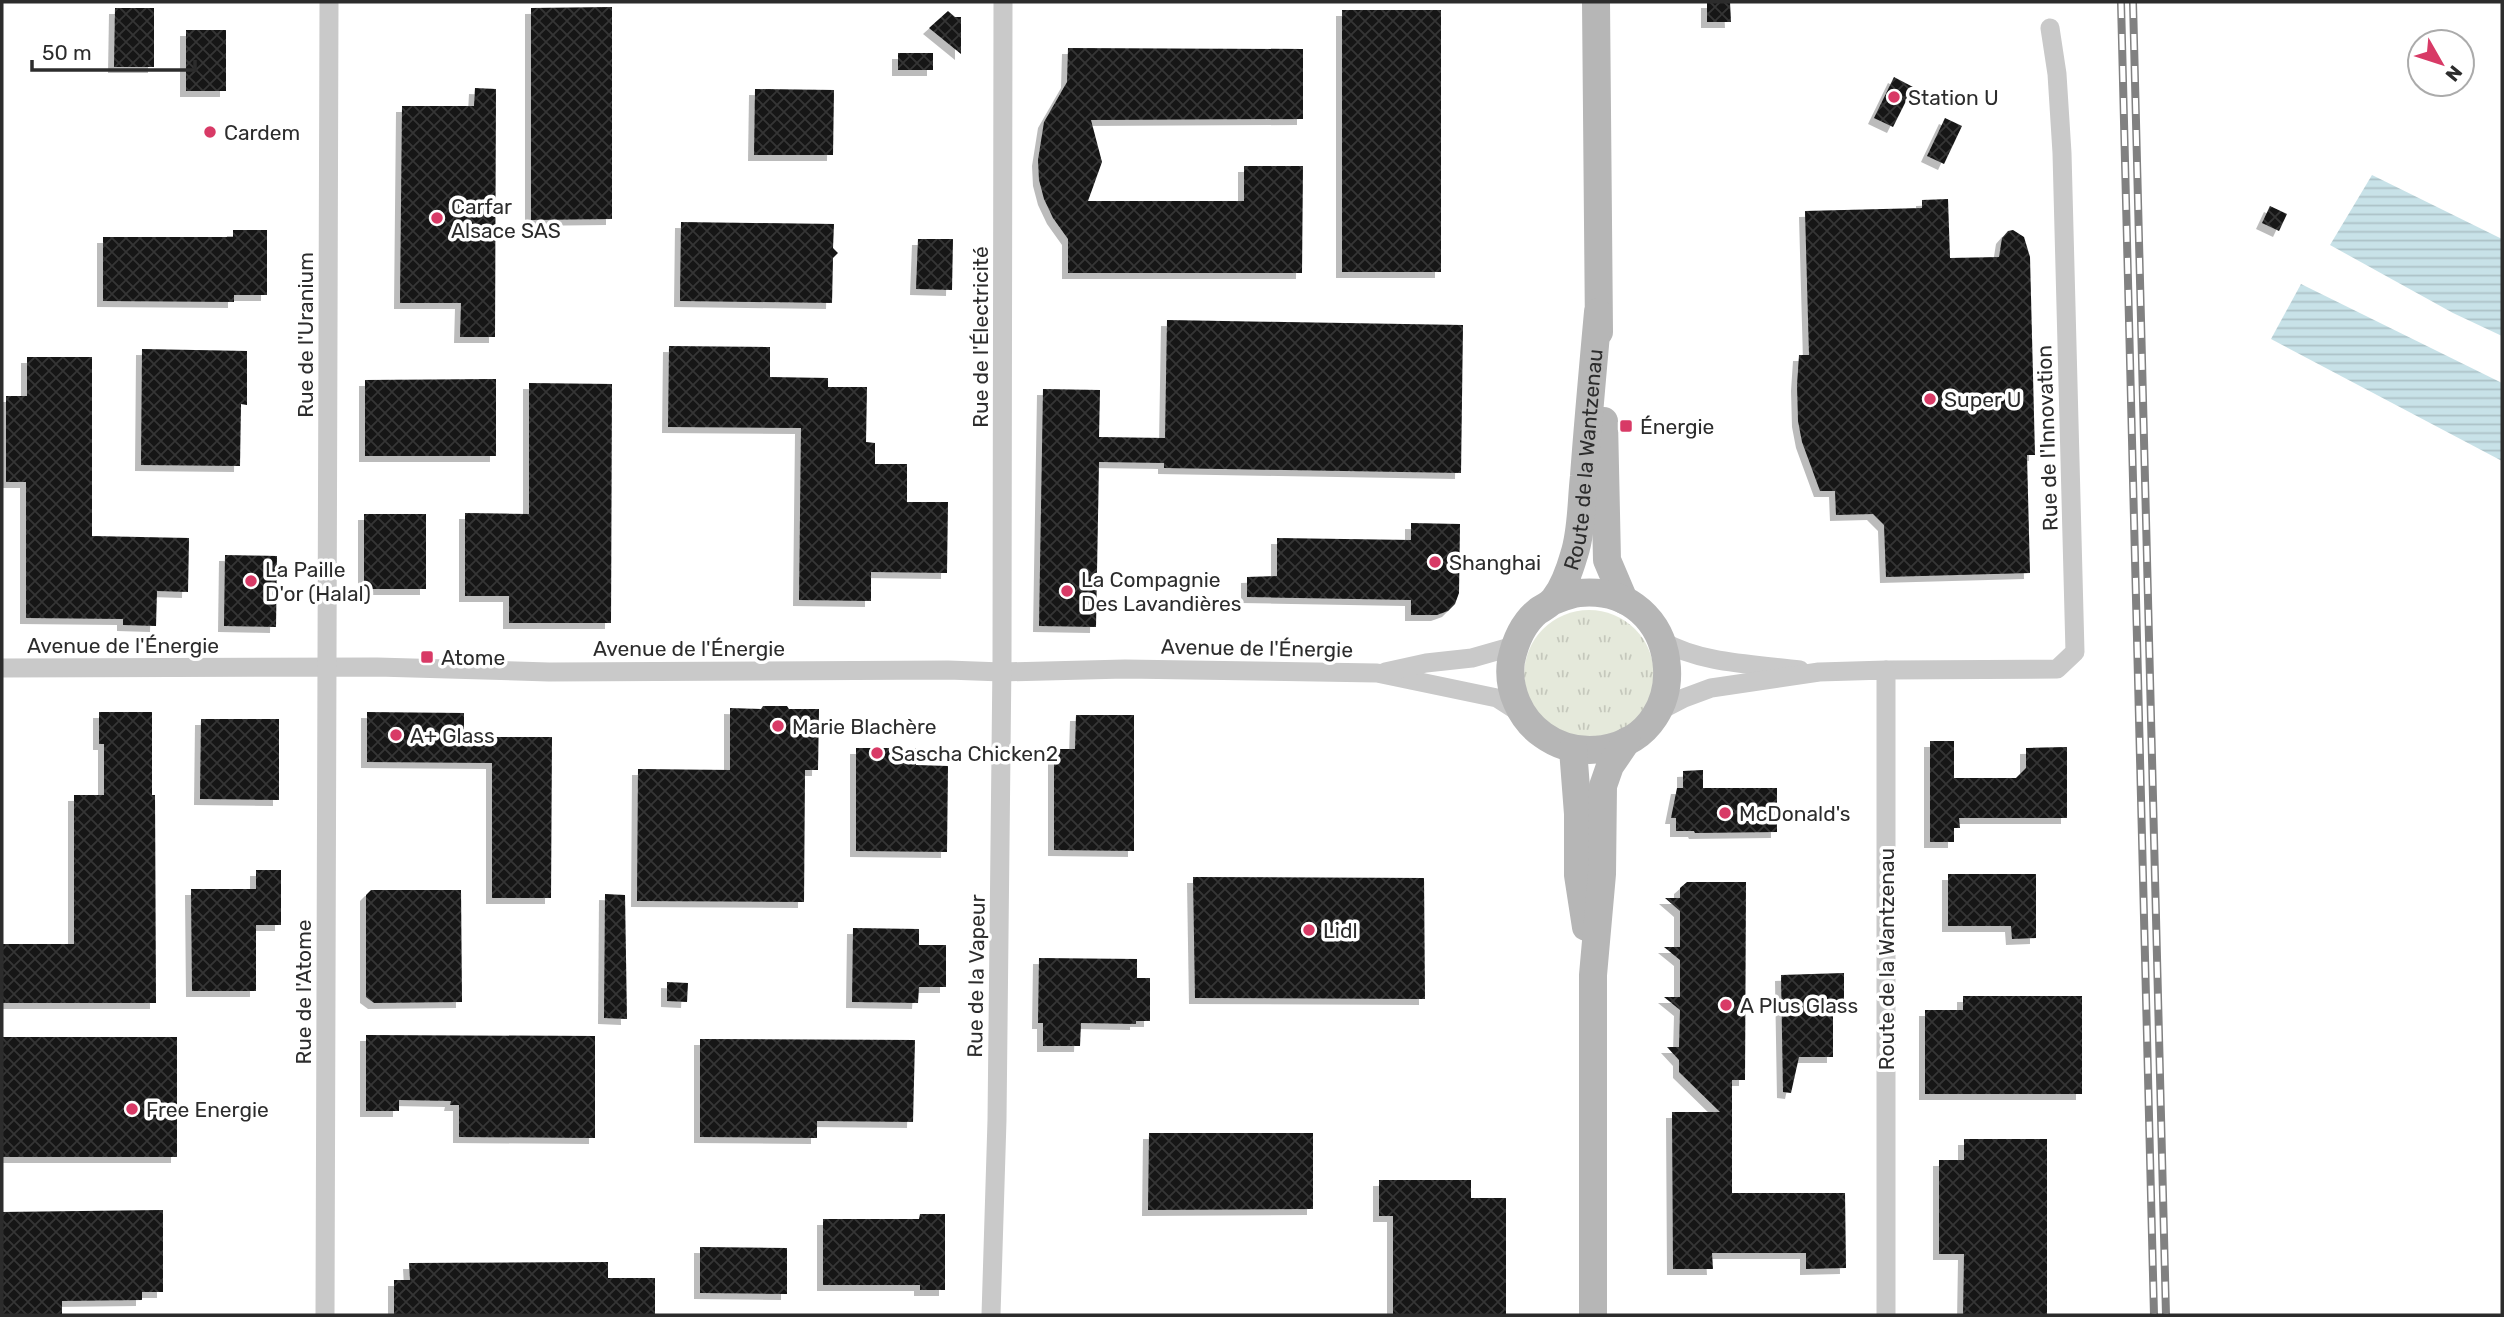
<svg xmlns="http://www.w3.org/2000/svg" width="2504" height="1317" font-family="Rubik,sans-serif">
	<defs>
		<pattern id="grass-tufts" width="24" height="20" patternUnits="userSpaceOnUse" patternTransform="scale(1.75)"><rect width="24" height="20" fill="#e5e9db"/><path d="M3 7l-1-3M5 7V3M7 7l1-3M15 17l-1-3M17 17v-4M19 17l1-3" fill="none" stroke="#c5c8bc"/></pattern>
		<pattern id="water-rules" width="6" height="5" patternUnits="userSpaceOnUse" patternTransform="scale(1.75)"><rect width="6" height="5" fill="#c8e2e8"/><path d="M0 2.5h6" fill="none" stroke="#acc2c7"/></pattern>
		<pattern id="building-cross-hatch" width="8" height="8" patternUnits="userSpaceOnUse" patternTransform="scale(1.75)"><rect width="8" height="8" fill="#131313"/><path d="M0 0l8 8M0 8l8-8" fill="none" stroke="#363636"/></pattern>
		<filter id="shadow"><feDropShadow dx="-6" dy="6" stdDeviation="0" flood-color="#0004"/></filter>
	</defs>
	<rect width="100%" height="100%" fill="#fff"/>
	<circle fill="url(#grass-tufts)" cx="1589" cy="675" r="65"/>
	<g fill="url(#water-rules)">
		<polygon points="2372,175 2502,239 2502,336 2453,313 2330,245"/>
		<polygon points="2301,284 2502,383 2502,461 2271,339"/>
	</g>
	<g fill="url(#building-cross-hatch)" filter="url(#shadow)">
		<polygon points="1707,2 1730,2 1731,22 1707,22"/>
		<polygon points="612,7 612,219 531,220 531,8"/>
		<polygon points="115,8 154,8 154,67 114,67"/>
		<rect x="1342" y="10" width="99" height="262"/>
		<polygon points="948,11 955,17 961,17 961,54 929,28"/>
		<rect x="186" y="30" width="40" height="61"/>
		<polygon points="1068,48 1303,49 1303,119 1091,120 1102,162 1088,201 1244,201 1244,166 1303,166 1302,273 1068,273 1068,239 1053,218 1044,199 1039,180 1038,160 1044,122 1067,82"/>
		<rect x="898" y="53" width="35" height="17"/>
		<polygon points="1894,77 1913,87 1893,127 1874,118"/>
		<polygon points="475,88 496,89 495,337 460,337 461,303 400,303 402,106 474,106"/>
		<polygon points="755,89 834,90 833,155 754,155"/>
		<polygon points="1945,118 1962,126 1944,164 1927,156"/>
		<polygon points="1948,199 1950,258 1999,257 2002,238 2008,231 2013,230 2024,237 2030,257 2035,455 2027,455 2030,573 1886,577 1884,525 1873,514 1836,515 1835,491 1820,491 1802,442 1798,421 1797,385 1799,355 1809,355 1805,211 1922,208 1922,200"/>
		<polygon points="2270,206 2287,214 2279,231 2262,223"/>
		<polygon points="681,222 834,224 833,248 838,253 833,258 832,303 680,301"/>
		<polygon points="233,230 267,230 267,295 234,295 234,302 103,301 103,237 233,237"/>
		<polygon points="918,239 953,239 952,290 916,289"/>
		<polygon points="1167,320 1463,325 1461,473 1164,468 1164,463 1099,462 1096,627 1039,626 1043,389 1100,390 1099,437 1165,438"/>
		<polygon points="669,346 770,347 770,377 828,378 828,387 867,387 866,442 875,443 875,464 907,464 907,502 948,502 947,573 871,572 871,601 799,600 801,428 668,427"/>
		<polygon points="142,349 247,351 247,405 241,404 240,466 141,465"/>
		<polygon points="27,357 92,357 92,536 189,538 188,592 157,591 156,626 123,625 123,619 26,618 26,482 6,482 6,396 27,396"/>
		<polygon points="496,379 496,456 365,456 365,380"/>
		<polygon points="529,383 612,384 611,623 509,623 509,596 465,596 465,513 529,514"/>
		<rect x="364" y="514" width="62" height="75"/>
		<polygon points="1411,523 1460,524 1459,593 1455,604 1448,611 1437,615 1411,615 1411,600 1247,597 1247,577 1277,576 1277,538 1411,540"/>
		<polygon points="225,555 277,556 276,627 224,626"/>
		<polygon points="763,706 787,706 789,709 819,709 818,770 805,770 804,902 637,901 638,769 730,770 730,708 761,709"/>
		<polygon points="99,712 152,712 152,795 155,795 156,1003 2,1003 2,944 74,944 74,795 104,795 104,744 99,744"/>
		<polygon points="367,712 464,713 464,737 552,737 551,898 492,898 492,763 367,762"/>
		<polygon points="1076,715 1134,715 1134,851 1054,850 1054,749 1075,749"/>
		<polygon points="201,719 279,719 279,800 200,799"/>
		<polygon points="1930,741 1954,741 1954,778 2016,778 2026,768 2026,748 2067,747 2067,818 1959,818 1960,828 1954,828 1954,842 1930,842"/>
		<polygon points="856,748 917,748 916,765 948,766 947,852 856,851"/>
		<polygon points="1703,770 1703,788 1777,788 1777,832 1695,833 1694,831 1676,831 1676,818 1671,818 1677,788 1683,788 1683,771"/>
		<polygon points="256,870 281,870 281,925 256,925 256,991 192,991 191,889 256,889"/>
		<polygon points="1948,874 2036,874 2036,938 2012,939 2011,926 1948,926"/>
		<polygon points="1193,877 1424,878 1425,999 1195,998"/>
		<polygon points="1687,882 1746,882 1745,1080 1732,1080 1732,1193 1845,1193 1846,1268 1806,1269 1806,1253 1712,1253 1713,1269 1673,1269 1672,1112 1720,1112 1679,1072 1679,1060 1667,1047 1679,1047 1680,1010 1664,997 1680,997 1680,960 1664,947 1680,947 1680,911 1665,898 1680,898 1680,888"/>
		<polygon points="371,890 461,890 462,1002 374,1003 366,997 366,895"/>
		<polygon points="605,894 625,895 627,1019 604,1018"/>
		<polygon points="853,928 919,929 919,945 946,945 946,987 919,987 918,1003 852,1002"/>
		<polygon points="1039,958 1137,959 1137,978 1150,978 1150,1021 1136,1021 1136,1024 1081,1023 1080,1046 1043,1046 1043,1023 1038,1023"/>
		<polygon points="1844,973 1844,1006 1833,1006 1833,1057 1799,1057 1791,1093 1783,1092 1781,975"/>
		<polygon points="667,982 688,983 687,1002 667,1001"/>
		<polygon points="1963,996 2082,996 2082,1094 1925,1094 1925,1010 1963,1010"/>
		<polygon points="366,1035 595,1036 595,1138 459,1137 459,1105 450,1105 451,1101 399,1100 399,1111 366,1111"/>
		<rect x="2" y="1037" width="175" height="120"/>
		<polygon points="700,1039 915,1040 913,1122 817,1121 817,1138 700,1137"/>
		<polygon points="1149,1133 1313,1133 1313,1209 1148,1210"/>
		<polygon points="1964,1139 2047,1139 2047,1315 1963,1315 1964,1254 1939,1254 1939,1160 1964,1160"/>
		<polygon points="1379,1180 1471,1180 1471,1198 1506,1198 1506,1314 1393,1314 1393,1216 1379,1216"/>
		<polygon points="163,1210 163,1292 142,1292 142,1300 62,1301 62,1315 2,1315 2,1212"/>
		<polygon points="920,1214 945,1214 945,1290 920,1290 920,1285 823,1285 823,1219 919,1219"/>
		<polygon points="700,1247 787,1248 787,1294 700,1293"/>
		<polygon points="608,1262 608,1278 655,1278 655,1315 394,1315 394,1280 410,1280 409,1263"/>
	</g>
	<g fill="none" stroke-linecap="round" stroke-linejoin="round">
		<g stroke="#c9c9c9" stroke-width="19">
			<path d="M1662,641C1702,664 1755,664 1800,670"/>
			<polyline points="2,668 377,667 549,672 948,670 1002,672 1125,669 1377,673 1497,698 1522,714"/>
			<polyline points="1886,670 2057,669 2075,652 2062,153 2057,74 2050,28"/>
			<polyline points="1385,672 1426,663 1472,658 1514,646"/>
			<polyline points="1657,712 1684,698 1711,688 1819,672 1886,670 1886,1315"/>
			<polyline points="325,1315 329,2"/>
			<polyline points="991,1315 997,1120 1002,660 1003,2"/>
		</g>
		<g stroke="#b6b6b6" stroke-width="28">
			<polyline points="1596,2 1599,332"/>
			<polyline points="1604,421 1607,560 1624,600"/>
			<path id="s1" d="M1553,601C1561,598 1570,594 1579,593C1684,583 1699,734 1603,749C1581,752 1561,748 1543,735C1520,719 1507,689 1511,661C1515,642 1522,624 1538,611C1544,607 1551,604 1555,598C1564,586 1570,569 1574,555C1582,531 1581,502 1584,476C1588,422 1593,367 1598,312"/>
			<polyline points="1573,749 1578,814 1578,875 1586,927"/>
			<polyline points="1593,1315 1593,975 1602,874 1603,786 1610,766 1627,741"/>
		</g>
		<defs>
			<g id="rail">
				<polyline points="2121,2 2154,1315"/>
				<polyline points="2133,2 2166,1315"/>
			</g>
		</defs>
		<use href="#rail" stroke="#818181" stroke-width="8"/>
		<use href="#rail" stroke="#fff" stroke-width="5" stroke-dasharray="16" stroke-linecap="butt"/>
	</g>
	<g fill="#d83a66" stroke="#fff" stroke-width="2.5">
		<circle cx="1894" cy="97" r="7"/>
		<circle cx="210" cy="132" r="7"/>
		<circle cx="437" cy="218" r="7"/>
		<circle cx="1930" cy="399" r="7"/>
		<rect x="1619" y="419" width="14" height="14" rx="3.5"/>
		<circle cx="1435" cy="562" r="7"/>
		<circle cx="251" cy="581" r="7"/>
		<circle cx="1067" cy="591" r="7"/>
		<rect x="420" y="650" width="14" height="14" rx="3.5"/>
		<circle cx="778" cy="726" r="7"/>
		<circle cx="396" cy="735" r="7"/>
		<circle cx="877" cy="753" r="7"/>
		<circle cx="1725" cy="813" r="7"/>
		<circle cx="1309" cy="930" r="7"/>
		<circle cx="1726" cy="1005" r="7"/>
		<circle cx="132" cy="1109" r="7"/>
	</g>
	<g text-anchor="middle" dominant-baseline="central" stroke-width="7" stroke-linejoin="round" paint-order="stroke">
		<g font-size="21" fill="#2c2c2c" stroke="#fff" text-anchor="start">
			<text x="1908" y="97">Station U</text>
			<text x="224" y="132">Cardem</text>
			<text x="451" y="206">Carfar<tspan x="451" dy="24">Alsace SAS</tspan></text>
			<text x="1944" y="399">Super U</text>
			<text x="1640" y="426">Énergie</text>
			<text x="1449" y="562">Shanghai</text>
			<text x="265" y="569">La Paille<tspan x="265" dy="24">D'or (Halal)</tspan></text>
			<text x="1081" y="579">La Compagnie<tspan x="1081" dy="24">Des Lavandières</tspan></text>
			<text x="441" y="657">Atome</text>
			<text x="792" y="726">Marie Blachère</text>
			<text x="410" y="735">A+ Glass</text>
			<text x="891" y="753">Sascha Chicken2</text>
			<text x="1739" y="813">McDonald's</text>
			<text x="1323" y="930">Lidl</text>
			<text x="1740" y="1005">A Plus Glass</text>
			<text x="146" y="1109">Free Energie</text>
		</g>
		<g font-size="21" fill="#2c2c2c" stroke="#fff">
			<text transform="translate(305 335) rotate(-90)">Rue de l'Uranium</text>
			<text transform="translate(980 337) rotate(-90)">Rue de l'Électricité</text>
			<text transform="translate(2047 438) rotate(-92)">Rue de l'Innovation</text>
			<text stroke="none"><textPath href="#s1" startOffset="642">Route de la Wantzenau</textPath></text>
			<text x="123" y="645">Avenue de l'Énergie</text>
			<text x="689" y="648">Avenue de l'Énergie</text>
			<text transform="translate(1257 648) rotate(1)">Avenue de l'Énergie</text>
			<text transform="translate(1886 959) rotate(-90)">Route de la Wantzenau</text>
			<text transform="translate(976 976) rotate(-89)">Rue de la Vapeur</text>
			<text transform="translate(303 992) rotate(-90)">Rue de l'Atome</text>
		</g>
	</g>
	<rect width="2504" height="1317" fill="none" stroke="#2c2c2c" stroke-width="7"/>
	<g transform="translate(2441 63) rotate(129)"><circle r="33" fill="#ffffff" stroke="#ababab" stroke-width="2"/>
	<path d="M0-5L12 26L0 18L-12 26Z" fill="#d83a66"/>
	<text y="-10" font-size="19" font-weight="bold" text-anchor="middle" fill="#2c2c2c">N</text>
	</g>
	<path d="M32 60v10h163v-10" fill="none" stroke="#2c2c2c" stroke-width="3.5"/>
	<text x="42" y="60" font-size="21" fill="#2c2c2c" stroke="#ffffff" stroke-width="5" paint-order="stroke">50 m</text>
</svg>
